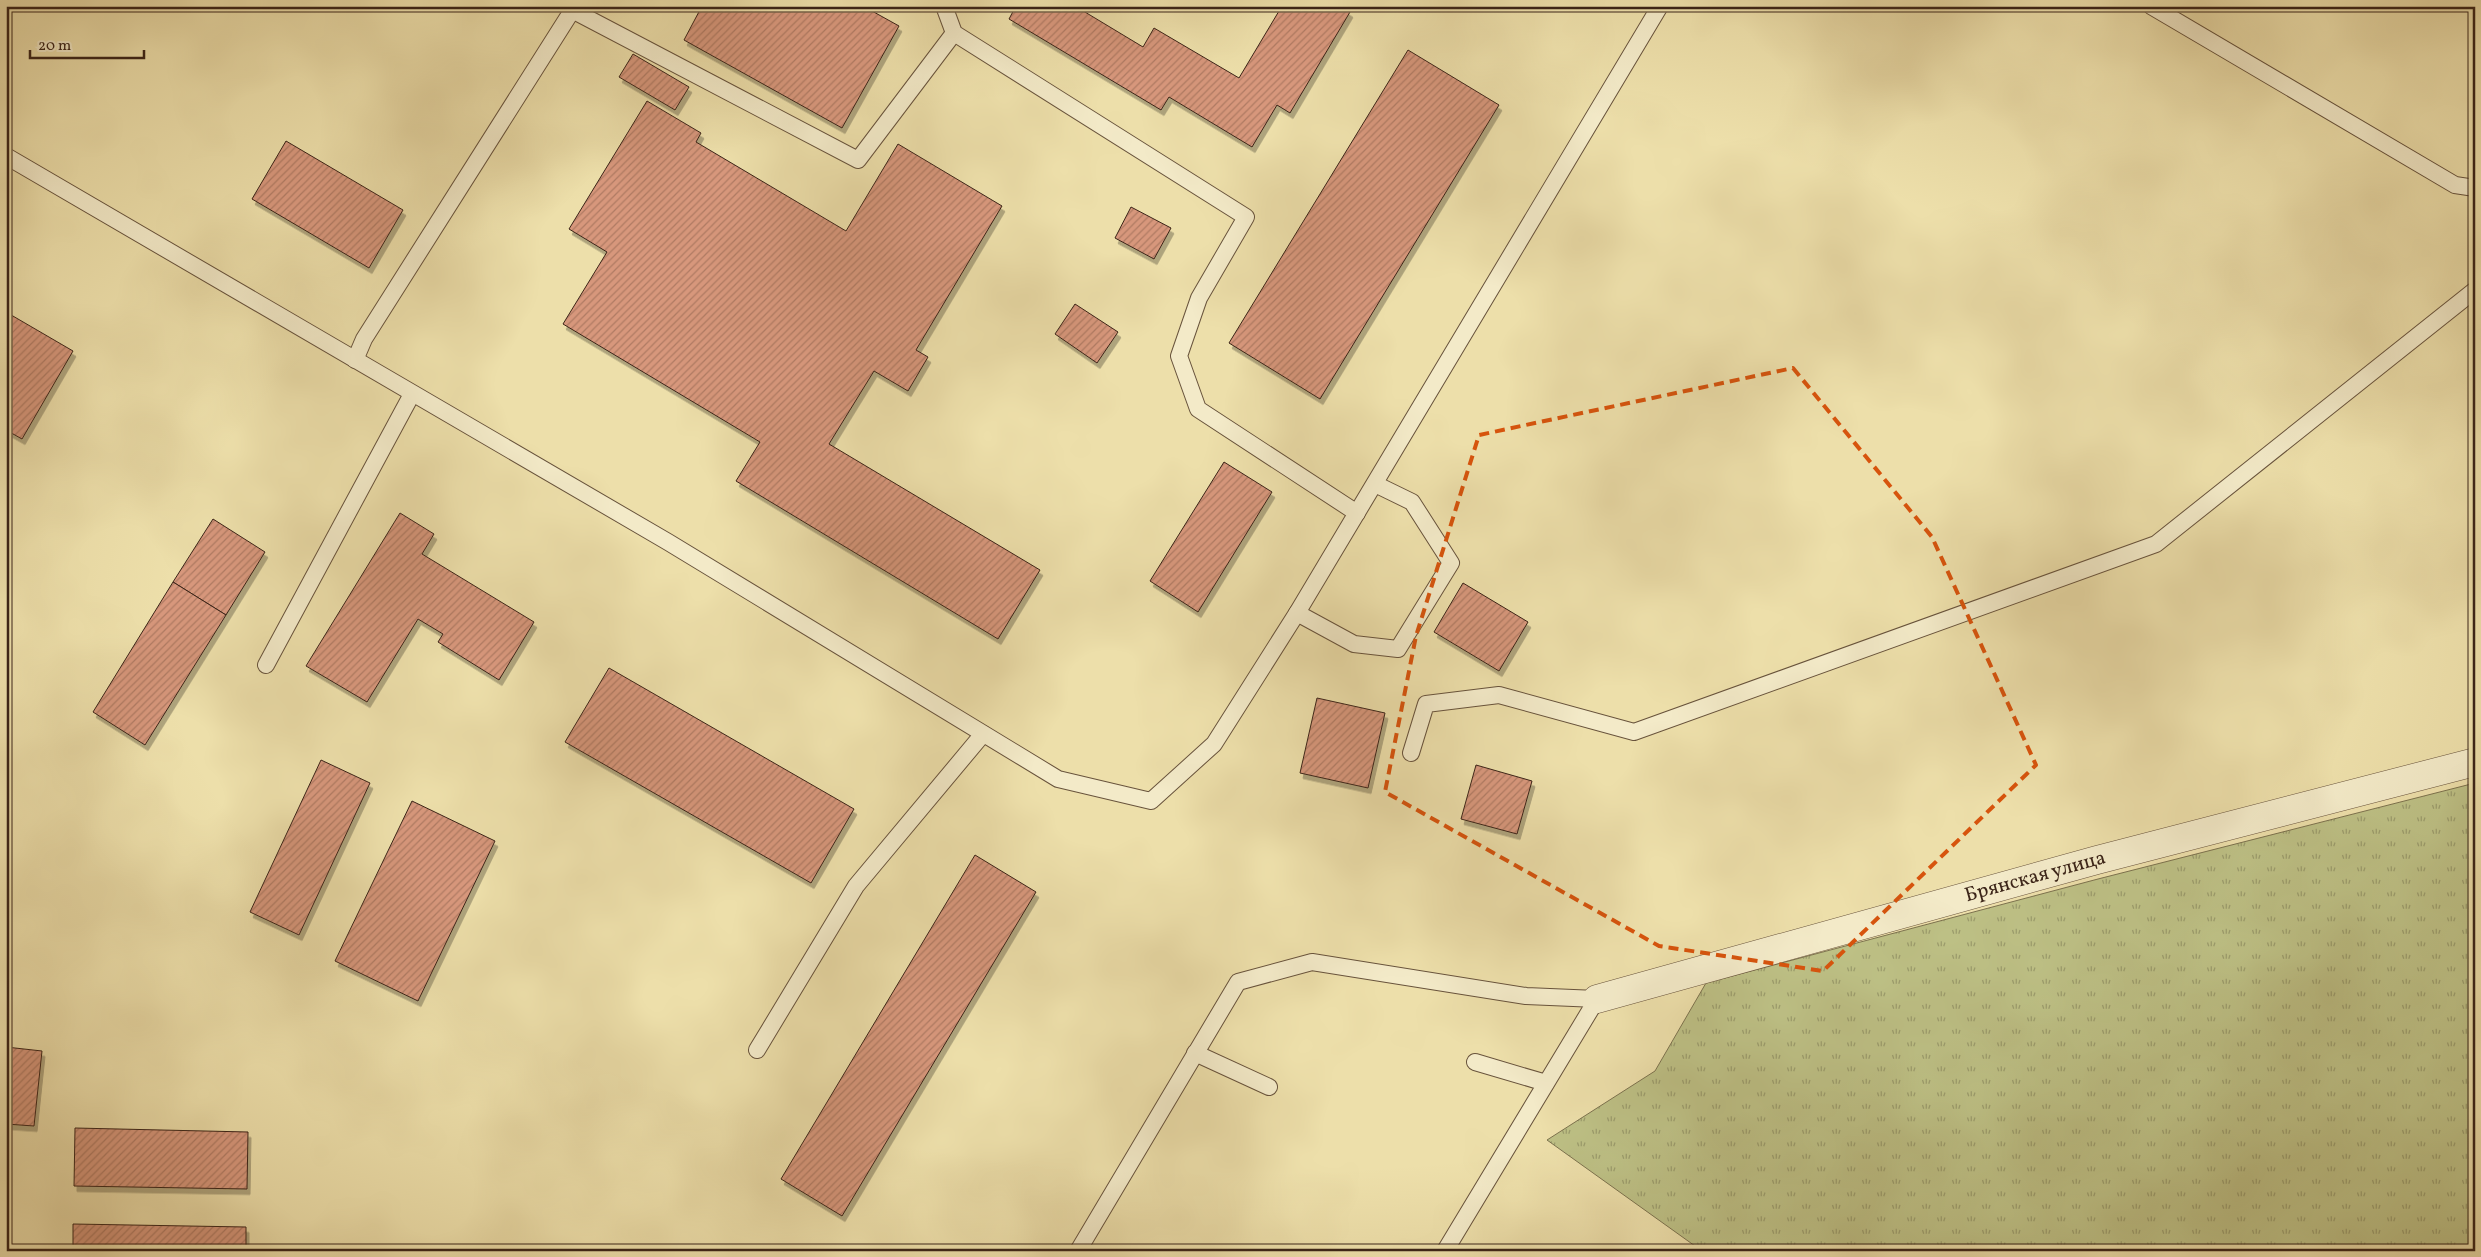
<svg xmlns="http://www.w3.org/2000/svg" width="2481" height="1257" font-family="Vollkorn,serif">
	<defs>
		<pattern id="grass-tufts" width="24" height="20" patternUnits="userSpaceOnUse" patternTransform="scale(1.25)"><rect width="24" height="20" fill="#bdc085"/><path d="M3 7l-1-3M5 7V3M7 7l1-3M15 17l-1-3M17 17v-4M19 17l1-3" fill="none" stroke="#9b9c6c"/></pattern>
		<pattern id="building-hatch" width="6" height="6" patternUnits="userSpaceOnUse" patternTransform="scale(1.25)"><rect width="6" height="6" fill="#d7977b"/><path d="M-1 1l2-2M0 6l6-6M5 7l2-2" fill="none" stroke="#b07b64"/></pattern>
		<filter id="shadow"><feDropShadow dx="3" dy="5.5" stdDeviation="0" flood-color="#0004"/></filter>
	</defs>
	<rect width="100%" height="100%" fill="#eddfaa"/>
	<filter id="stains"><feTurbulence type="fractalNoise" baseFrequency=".004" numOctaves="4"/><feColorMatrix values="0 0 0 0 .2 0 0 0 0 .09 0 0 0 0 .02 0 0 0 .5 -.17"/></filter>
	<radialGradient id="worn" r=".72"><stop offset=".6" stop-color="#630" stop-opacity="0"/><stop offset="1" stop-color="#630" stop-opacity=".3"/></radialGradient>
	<polygon fill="url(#grass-tufts)" stroke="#7c724e" points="2475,783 2475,1251 1702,1251 1547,1140 1655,1071 1706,983 2098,879"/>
	<g fill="url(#building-hatch)" stroke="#3b2418" filter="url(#shadow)">
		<polygon points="702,6 863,6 899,26 842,128 684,40"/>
		<polygon points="1016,6 1075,6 1143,47 1154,28 1239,78 1282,6 1341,6 1350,12 1290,113 1277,105 1252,147 1169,97 1161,110 1009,19"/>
		<polygon points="1408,50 1499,105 1320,399 1229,343"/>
		<polygon points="633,54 689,87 675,110 619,77"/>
		<polygon points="647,101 701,133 696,142 846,231 898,144 1002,206 916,350 928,357 908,391 874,371 829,444 1040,570 998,639 736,481 760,442 563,324 607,252 569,229"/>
		<polygon points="286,141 403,210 369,268 252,199"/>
		<polygon points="1131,207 1171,228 1154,259 1115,238"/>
		<polygon points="1075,304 1118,332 1097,363 1055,334"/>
		<polygon points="6,312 73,351 22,439 6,430"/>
		<polygon points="1224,462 1272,492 1198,612 1150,581"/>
		<polygon points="400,513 434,534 422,554 534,622 499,680 438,642 443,634 418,619 367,702 306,666"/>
		<polygon points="213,519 265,552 226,615 173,582"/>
		<polygon points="173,582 226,615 145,745 93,712"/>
		<polygon points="1463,583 1528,622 1499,671 1434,632"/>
		<polygon points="609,668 854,809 811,883 565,742"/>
		<polygon points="1317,698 1385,713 1368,788 1300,773"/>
		<polygon points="321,760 370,783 299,935 250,912"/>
		<polygon points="1476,765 1532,781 1517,834 1461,819"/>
		<polygon points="412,801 495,841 418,1001 335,961"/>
		<polygon points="975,855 1036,892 842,1216 781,1179"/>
		<polygon points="6,1047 42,1051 34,1126 6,1124"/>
		<polygon points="75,1128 248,1132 247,1189 74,1186"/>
		<polygon points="73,1224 246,1227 246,1251 73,1251"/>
	</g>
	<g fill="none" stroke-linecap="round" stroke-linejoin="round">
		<defs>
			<g id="service">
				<polyline points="944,6 954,33 1246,217 1199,298 1179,356 1198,409 1357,513"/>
				<polyline points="2151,6 2455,185 2475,188"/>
				<polyline points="572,10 858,160 954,33"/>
				<polyline points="6,156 668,542 1058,779 1151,801 1214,744 1297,613 1660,6"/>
				<polyline points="355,360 364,339 575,6"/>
				<polyline points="1297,613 1354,644 1398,649 1451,563 1412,502 1375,484"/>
				<polyline points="266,665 412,394"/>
				<polyline points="1411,753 1426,704 1499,695 1634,732 2156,544 2475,290"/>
				<polyline points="757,1050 856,886 983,734"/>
				<polyline points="1195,1053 1269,1087"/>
				<polyline points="1475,1062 1546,1083"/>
				<polyline points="1078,1251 1238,982 1312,962 1526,996 1597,999 1445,1251"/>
			</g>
			<g id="minor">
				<path id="s1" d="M1597,999L2097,860L2475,762"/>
			</g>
		</defs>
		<use href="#service" stroke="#68533c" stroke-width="18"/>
		<use href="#minor" stroke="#68533c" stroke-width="29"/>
		<use href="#service" stroke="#f3eac8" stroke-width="16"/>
		<use href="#minor" stroke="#f3eac8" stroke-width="28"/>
	</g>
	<path fill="none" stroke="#d7540d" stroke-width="4" stroke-dasharray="10 6" stroke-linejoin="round" d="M1793,368L1932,537L2036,765L1823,971L1659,946L1385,792L1416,636L1479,435Z"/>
	<g text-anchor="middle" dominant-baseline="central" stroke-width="4.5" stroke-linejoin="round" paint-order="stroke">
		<g font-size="20" fill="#3b2418" stroke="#f3eac8">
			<text stroke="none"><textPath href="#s1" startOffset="455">Брянская улица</textPath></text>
		</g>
	</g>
	<rect width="2481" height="1257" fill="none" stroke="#eddfaa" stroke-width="25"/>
	<rect x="8" y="8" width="2466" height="1242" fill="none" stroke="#3b2418" stroke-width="2.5"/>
	<rect x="12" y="12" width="2456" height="1232" fill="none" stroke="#3b2418"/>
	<path d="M30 50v8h114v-8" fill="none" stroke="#3b2418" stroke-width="2.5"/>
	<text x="38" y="50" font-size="15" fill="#3b2418" stroke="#f3eac8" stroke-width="4" paint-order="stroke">20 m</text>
	<rect width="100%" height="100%" filter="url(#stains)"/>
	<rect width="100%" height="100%" fill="url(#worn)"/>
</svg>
